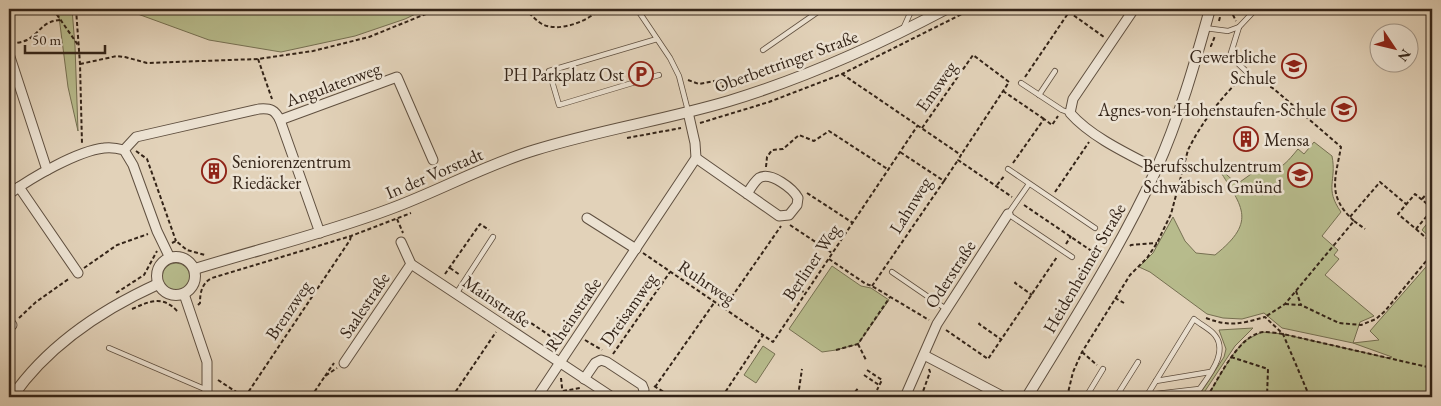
<svg xmlns="http://www.w3.org/2000/svg" width="1441" height="406" font-family="'EB Garamond',serif">
	<rect width="100%" height="100%" fill="#e2d2b9"/>
	<filter id="stains"><feTurbulence type="fractalNoise" baseFrequency=".004" numOctaves="4"/><feColorMatrix values="0 0 0 0 .2 0 0 0 0 .09 0 0 0 0 .02 0 0 0 .5 -.17"/></filter>
	<radialGradient id="worn" r=".72"><stop offset=".6" stop-color="#630" stop-opacity="0"/><stop offset="1" stop-color="#630" stop-opacity=".3"/></radialGradient>
	<g fill="#b7bb8c" stroke="#767052">
		<polygon points="58,9 72,9 75,46 78,131 68,87"/>
		<polygon points="165,9 426,9 405,19 355,36 281,52 209,40 135,13"/>
		<path d="M1314,142L1332,156C1337,181 1324,188 1341,212L1322,236L1338,250L1334,255L1339,259L1325,275L1374,316L1360,322L1353,343L1379,340L1370,331L1432,260V397H1207L1231,357L1244,341L1262,332L1283,334L1388,358L1392,357L1353,343L1282,328L1264,313L1242,319L1223,318L1207,314L1150,272L1139,267L1153,253L1173,217L1185,241L1196,253L1215,255C1259,220 1241,206 1217,166L1237,184L1254,172C1277,174 1284,166 1298,149L1304,154Z"/>
		<polygon points="1432,217 1432,239 1422,230"/>
		<circle cx="176" cy="277" r="14"/>
		<polygon points="832,266 861,286 871,288 889,300 858,344 836,350 822,352 789,329"/>
		<polygon points="1253,328 1235,346 1201,397 1198,397 1224,357 1226,349 1219,330"/>
		<polygon points="763,346 775,354 756,383 744,375"/>
	</g>
	<g fill="none" stroke-linecap="round" stroke-linejoin="round">
		<defs>
			<g id="service">
				<polyline points="637,9 670,58 679,76 688,111"/>
				<polyline points="1205,28 1228,31 1239,27"/>
				<polyline points="903,29 912,9"/>
				<polyline points="657,39 549,71 559,105 659,75"/>
				<polyline points="763,50 822,9"/>
				<polyline points="1247,72 1230,56 1239,27 1256,9"/>
				<polyline points="1021,83 1062,110 1070,113"/>
				<polyline points="1039,95 1055,71"/>
				<polyline points="1008,169 1095,228"/>
				<polyline points="1029,184 1008,214 1072,257"/>
				<polyline points="892,272 946,309"/>
				<polyline points="456,294 493,237"/>
				<polyline points="109,348 207,390"/>
				<polyline points="1156,381 1210,372"/>
				<polyline points="1147,395 1199,389"/>
				<polyline points="1086,397 1103,369"/>
				<polyline points="1116,397 1138,362"/>
				<path d="M1146,397L1194,319C1200,324 1208,328 1213,333C1232,352 1205,380 1194,397"/>
			</g>
			<g id="minor">
				<path d="M1134,9L1073,99L1070,113C1091,137 1128,154 1157,169"/>
				<polyline points="9,54 47,170"/>
				<path d="M124,150L136,137L259,109C271,108 275,110 280,120"/>
				<path d="M696,158L779,216L789,215L797,205L798,198C793,189 771,171 759,178C754,182 750,189 747,194"/>
				<polyline points="19,187 78,273"/>
				<path d="M9,194C31,178 77,151 104,148C111,147 117,148 124,150L133,165L157,231L170,258"/>
				<polyline points="587,218 636,249"/>
				<polyline points="320,233 280,120 397,77 433,160"/>
				<polyline points="401,242 411,264 612,397"/>
				<polyline points="184,294 207,362 207,397"/>
				<polyline points="9,321 12,325"/>
				<polyline points="924,355 1004,397"/>
				<polyline points="344,363 411,264"/>
				<polyline points="584,379 595,363 601,360 607,362 642,385 644,390 642,397"/>
				<polyline points="537,397 696,158 695,143 688,112"/>
				<polyline points="905,397 937,324 1008,214"/>
			</g>
			<g id="tertiary">
				<circle cx="176" cy="276" r="19"/>
				<path d="M195,269C260,249 326,233 390,209C439,191 485,165 535,150C599,130 665,120 729,101C805,78 876,46 946,9"/>
				<path d="M12,397C48,345 101,310 158,284"/>
				<path d="M1027,397C1072,323 1120,249 1156,170C1179,119 1195,63 1210,9"/>
			</g>
		</defs>
		<use href="#service" stroke="#605040" stroke-width="6"/>
		<use href="#minor" stroke="#605040" stroke-width="11"/>
		<use href="#tertiary" stroke="#605040" stroke-width="12"/>
		<g stroke="#342418" stroke-width="2" stroke-dasharray="4 2.5" stroke-linecap="butt">
			<polyline points="53,9 78,45"/>
			<polyline points="76,9 80,64 82,144"/>
			<path d="M524,9C530,13 535,20 542,24C559,33 588,21 600,9"/>
			<polyline points="1230,9 1236,21"/>
			<polyline points="1219,21 1222,9"/>
			<path d="M11,44C16,43 23,42 27,40C41,32 42,21 61,20"/>
			<polyline points="1210,46 1211,46 1215,36"/>
			<polyline points="258,59 272,99"/>
			<polyline points="80,64 117,56 125,57 147,63 258,59 313,51 369,37 438,9"/>
			<polyline points="842,74 961,155 958,160 1012,197"/>
			<path d="M1254,76L1274,89L1341,147C1335,180 1327,196 1354,221L1285,304L1265,317"/>
			<polyline points="1025,77 1069,12 1104,37"/>
			<polyline points="688,80 699,84 720,80 725,91"/>
			<polyline points="1003,91 1044,119"/>
			<polyline points="700,123 769,102 842,74 972,9"/>
			<polyline points="922,128 973,55 1009,82 961,155"/>
			<polyline points="627,138 681,128"/>
			<polyline points="136,151 147,159 176,241"/>
			<polyline points="1013,163 1044,119 1052,125 1058,116"/>
			<polyline points="766,167 767,157 772,150 783,149 799,135 814,141 829,131 889,170"/>
			<polyline points="436,168 440,178"/>
			<polyline points="944,181 958,160"/>
			<polyline points="997,185 1005,175"/>
			<polyline points="1055,192 1089,142"/>
			<polyline points="807,193 853,223"/>
			<polyline points="1422,199 1432,188"/>
			<polyline points="1024,205 1099,256"/>
			<polyline points="1432,208 1415,194 1398,214 1416,229 1432,210"/>
			<polyline points="1350,217 1380,182 1406,204"/>
			<polyline points="397,219 403,233"/>
			<polyline points="1354,221 1365,229"/>
			<polyline points="790,225 832,253"/>
			<polyline points="1416,229 1432,243"/>
			<polyline points="172,243 176,241 187,250 205,255"/>
			<polyline points="1066,244 1071,236"/>
			<polyline points="1130,246 1131,245 1157,243"/>
			<polyline points="643,253 763,335"/>
			<polyline points="829,259 866,284 872,286 929,320"/>
			<polyline points="84,268 117,245 148,234"/>
			<polyline points="450,268 460,275"/>
			<polyline points="445,274 480,224 489,230"/>
			<polyline points="1016,282 1015,283 1032,295"/>
			<polyline points="472,283 562,344"/>
			<polyline points="872,286 944,181 900,152"/>
			<polyline points="800,290 806,293"/>
			<polyline points="1296,291 1301,305"/>
			<polyline points="116,293 144,275 157,251"/>
			<polyline points="1115,298 1124,303"/>
			<polyline points="1285,304 1301,305 1339,323 1361,325 1376,319 1385,311 1432,254"/>
			<path d="M198,305L200,303C200,292 202,283 212,278L351,236L411,213"/>
			<polyline points="724,308 781,226"/>
			<path d="M132,309C150,301 163,295 178,312H179"/>
			<polyline points="19,318 36,302 70,278"/>
			<path d="M1206,318C1230,327 1240,324 1265,317L1283,334L1308,393L1314,397"/>
			<polyline points="980,323 979,324 1002,340"/>
			<polyline points="946,330 988,359 1057,257"/>
			<polyline points="585,340 602,350"/>
			<polyline points="858,344 866,360"/>
			<polyline points="836,350 858,344 890,297"/>
			<polyline points="1082,352 1097,365"/>
			<polyline points="613,354 670,272"/>
			<polyline points="1231,357 1268,369 1267,397"/>
			<polyline points="867,370 882,380 877,390"/>
			<polyline points="864,375 879,385"/>
			<polyline points="325,376 334,363"/>
			<polyline points="561,378 563,397"/>
			<polyline points="218,380 244,397"/>
			<polyline points="654,386 672,397"/>
			<polyline points="655,387 714,303"/>
			<polyline points="563,391 580,388"/>
			<polyline points="798,396 802,369"/>
			<polyline points="245,397 350,240 351,236"/>
			<polyline points="311,397 325,376 337,368"/>
			<polyline points="452,397 496,332"/>
			<polyline points="722,397 763,335 773,342 918,125"/>
			<polyline points="851,397 859,387"/>
			<polyline points="921,397 930,372 929,369"/>
			<path d="M1067,397L1073,372L1082,352L1130,275L1147,258L1157,243L1171,214L1188,150C1201,123 1221,98 1242,77"/>
			<path d="M1207,397C1219,378 1239,334 1264,332C1270,332 1277,333 1283,334L1432,368"/>
		</g>
		<use href="#service" stroke="#ece2d2" stroke-width="4.5"/>
		<use href="#minor" stroke="#ece2d2" stroke-width="9"/>
		<use href="#tertiary" stroke="#ece2d2" stroke-width="10"/>
	</g>
	<defs>
		<symbol id="school-ring" viewBox="-11 -11 22 22"><circle r="9.5" fill="#ece2d2" stroke="#8f2418" stroke-width="1.5"/><path d="M0-5L7-2L0 1L-7-2ZM-4 1L0 2.5L4 1V4Q0 6-4 4Z" fill="#8f2418"/></symbol>
		<symbol id="parking-ring" viewBox="-11 -11 22 22"><circle r="9.5" fill="#ece2d2" stroke="#8f2418" stroke-width="1.5"/><path d="M-3.5-5.5H1a3.5 3.5 0 0 1 0 7H-1V5.5H-3.5ZM-1-3.4V-.6H.8a1.4 1.4 0 0 0 0-2.8Z" fill="#8f2418"/></symbol>
		<symbol id="building-ring" viewBox="-11 -11 22 22"><circle r="9.5" fill="#ece2d2" stroke="#8f2418" stroke-width="1.5"/><path d="M-4-6H4V6H1V3H-1V6H-4ZM-2.5-4.3h1.7v1.8h-1.7ZM.8-4.3h1.7v1.8H.8ZM-2.5-1h1.7V.8h-1.7ZM.8-1h1.7V.8H.8Z" fill="#8f2418"/></symbol>
	</defs>
	<g fill-rule="evenodd">
		<use href="#school-ring" x="1280" y="52" width="28" height="28"/>
		<use href="#parking-ring" x="627" y="60" width="28" height="28"/>
		<use href="#school-ring" x="1330" y="95" width="28" height="28"/>
		<use href="#building-ring" x="1232" y="125" width="28" height="28"/>
		<use href="#building-ring" x="200" y="157" width="28" height="28"/>
		<use href="#school-ring" x="1286" y="161" width="28" height="28"/>
	</g>
	<g text-anchor="middle" dominant-baseline="central" stroke-width="5" stroke-linejoin="round" paint-order="stroke">
		<g font-size="18" fill="#342418" stroke="#ece2d2" text-anchor="end">
			<text x="1276" y="56">Gewerbliche<tspan x="1276" dy="21">Schule</tspan></text>
			<text x="624" y="74">PH Parkplatz Ost</text>
			<text x="1326" y="109">Agnes-von-Hohenstaufen-Schule</text>
			<text x="1264" y="139" text-anchor="start">Mensa</text>
			<text x="232" y="161" text-anchor="start">Seniorenzentrum<tspan x="232" dy="21">Riedäcker</tspan></text>
			<text x="1282" y="165">Berufsschulzentrum<tspan x="1282" dy="21">Schwäbisch Gmünd</tspan></text>
		</g>
		<g font-size="18" fill="#342418" stroke="#ece2d2">
			<text transform="translate(786 61) rotate(-20)">Oberbettringer Straße</text>
			<text transform="translate(333 84) rotate(-20)">Angulatenweg</text>
			<text transform="translate(936 86) rotate(-55)">Emsweg</text>
			<text transform="translate(434 173) rotate(-23)">In der Vorstadt</text>
			<text transform="translate(910 205) rotate(-58)">Lahnweg</text>
			<text transform="translate(811 262) rotate(-56)">Berliner Weg</text>
			<text transform="translate(1084 268) rotate(-60)">Heidenheimer Straße</text>
			<text transform="translate(950 274) rotate(-57)">Oderstraße</text>
			<text transform="translate(707 282) rotate(34)">Ruhrweg</text>
			<text transform="translate(497 301) rotate(34)">Mainstraße</text>
			<text transform="translate(364 305) rotate(-56)">Saalestraße</text>
			<text transform="translate(628 309) rotate(-55)">Dreisamweg</text>
			<text transform="translate(288 310) rotate(-56)">Brenzweg</text>
			<text transform="translate(573 314) rotate(-56)">Rheinstraße</text>
		</g>
	</g>
	<rect width="1441" height="406" fill="none" stroke="#e2d2b9" stroke-width="30"/>
	<rect x="10" y="10" width="1421" height="386" fill="none" stroke="#342418" stroke-width="2.5"/>
	<rect x="15" y="15" width="1411" height="376" fill="none" stroke="#342418"/>
	<g transform="translate(1394 48) rotate(125)"><circle r="24" fill="#ece2d2" stroke="#a29688"/>
	<path d="M0-4L9 19L0 12L-9 19Z" fill="#8f2418"/>
	<text y="-8" font-size="14" font-weight="bold" text-anchor="middle" fill="#342418">N</text>
	</g>
	<path d="M25 45v8h80v-8" fill="none" stroke="#342418" stroke-width="2.5"/>
	<text x="32" y="45" font-size="15" fill="#342418" stroke="#ece2d2" stroke-width="4" paint-order="stroke">50 m</text>
	<rect width="100%" height="100%" filter="url(#stains)"/>
	<rect width="100%" height="100%" fill="url(#worn)"/>
</svg>
